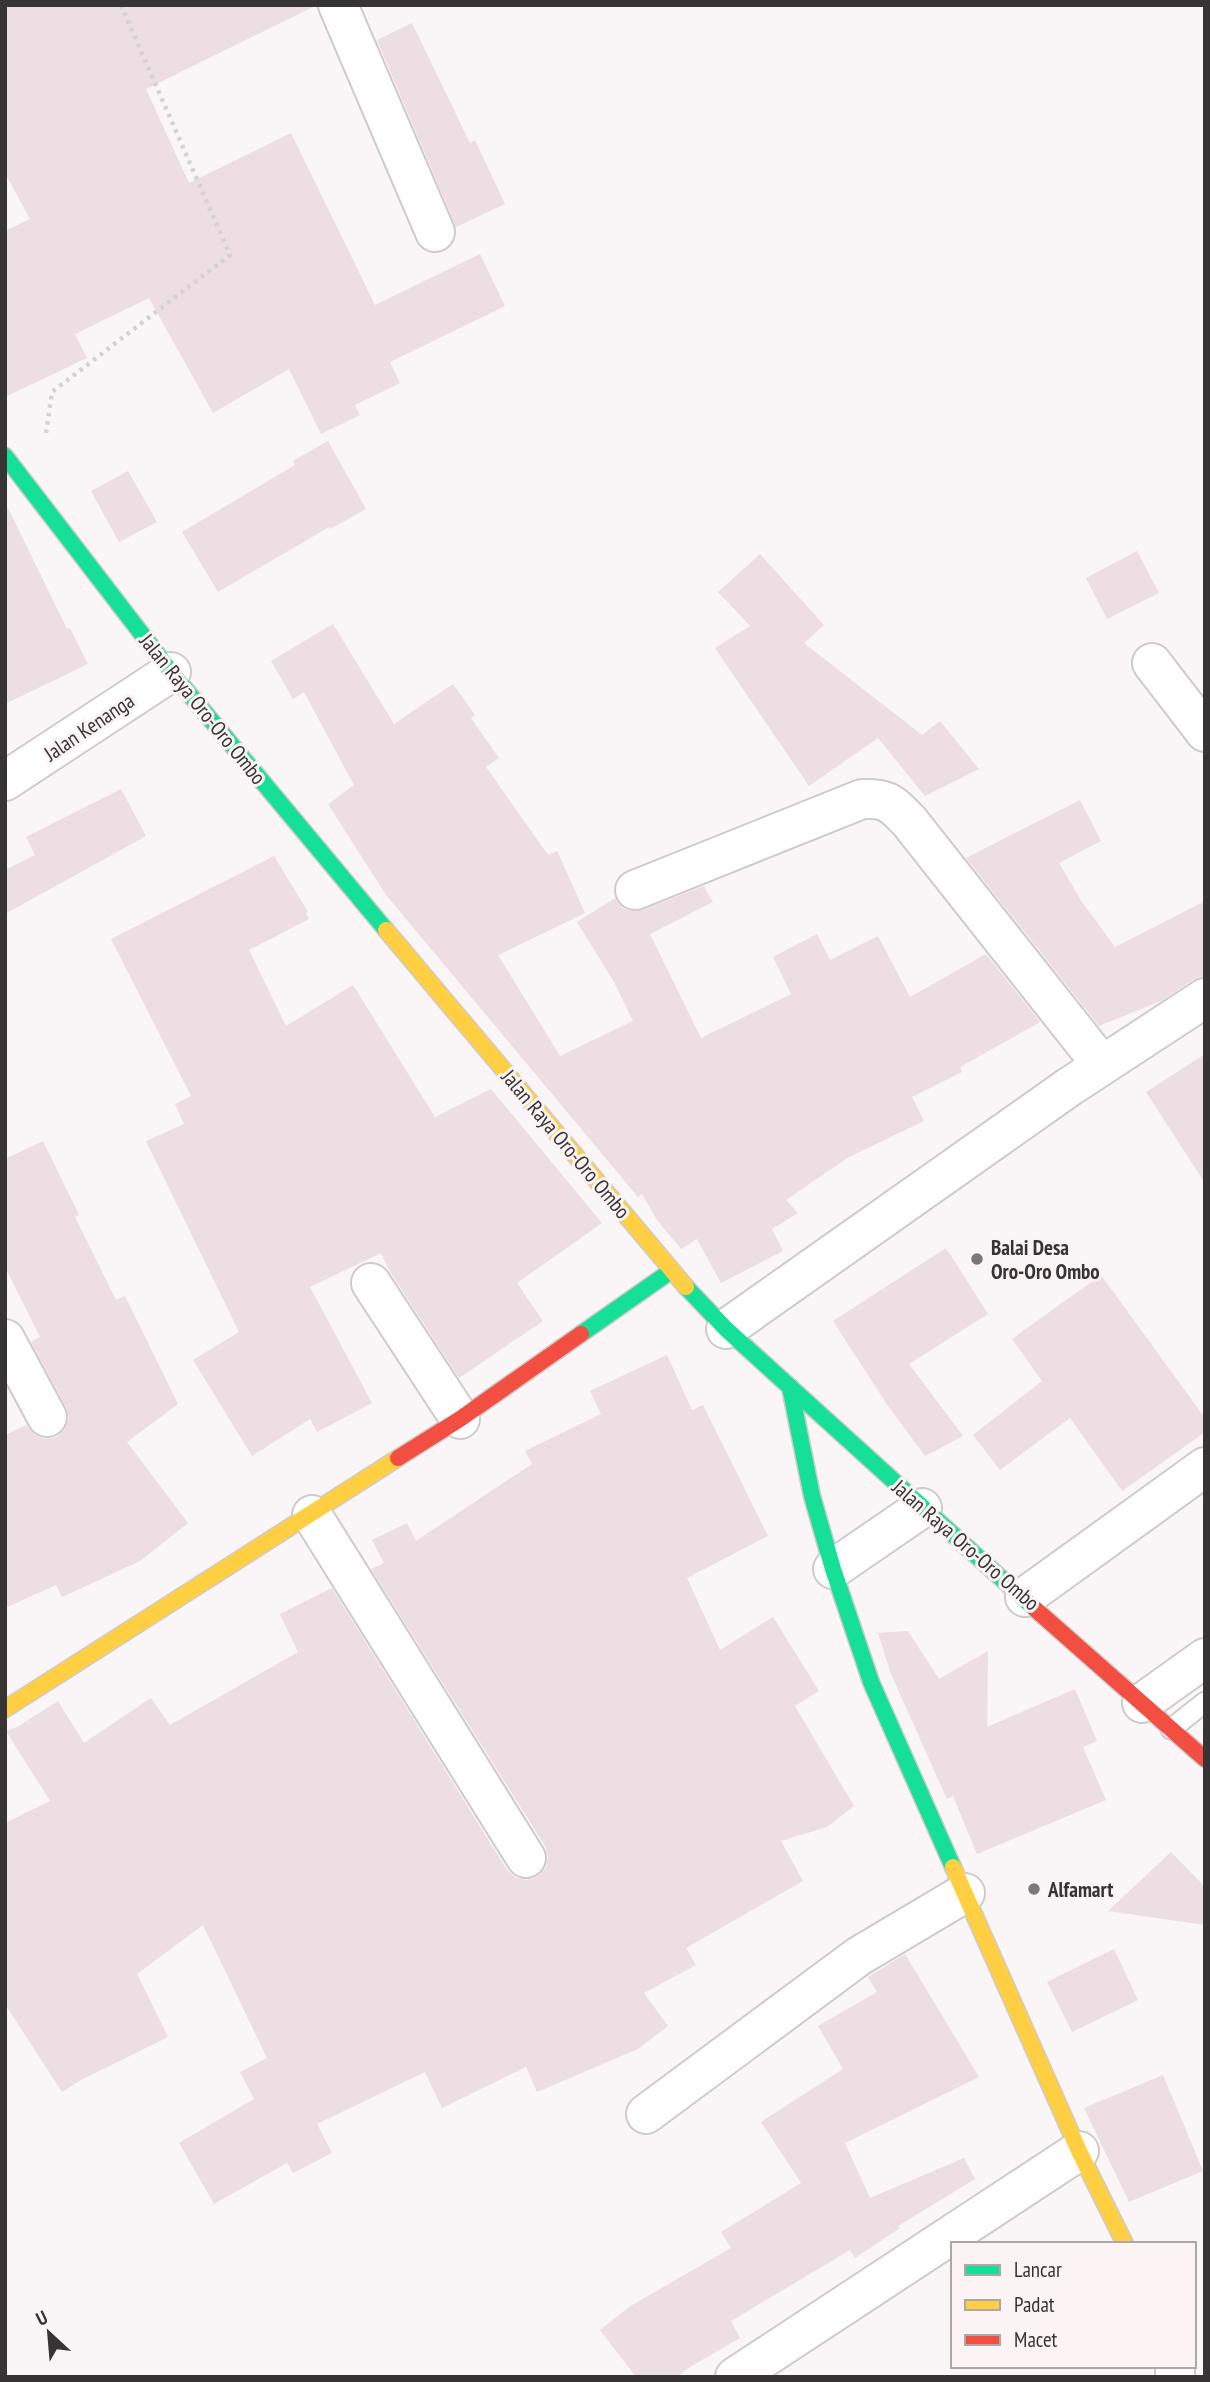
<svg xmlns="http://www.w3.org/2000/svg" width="1210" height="2382" font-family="'PT Sans Narrow',sans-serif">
	<rect width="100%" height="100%" fill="#faf5f6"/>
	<g fill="#ecdee2">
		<polygon points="5,5 317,5 146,89 189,183 291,133 375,305 480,254 505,306 390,362 400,383 355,405 360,415 321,434 289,369 213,413 149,298 75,334 87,358 5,397 5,231 30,219 5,173"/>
		<polygon points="412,23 470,143 475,140 505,204 456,227 377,40"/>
		<polygon points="328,441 366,509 330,529 329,527 218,592 182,532 295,465 293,461"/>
		<polygon points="128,471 157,522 119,542 91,491"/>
		<polygon points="5,502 67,629 70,628 88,664 5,704"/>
		<polygon points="1137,551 1159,593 1107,619 1086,578"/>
		<polygon points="760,554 824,625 804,643 922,735 940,721 979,769 925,796 878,738 809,786 715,648 750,626 718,592"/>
		<polygon points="333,624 394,724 453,684 475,715 471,718 499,758 486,767 548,855 557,851 585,913 498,955 560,1056 633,1021 614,982 577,922 615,898 622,908 631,911 642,910 704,886 713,902 650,934 701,1038 791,994 773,957 817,934 830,960 878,936 910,997 986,954 1040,1022 960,1067 962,1072 912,1097 924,1121 849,1157 786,1200 798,1213 772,1229 783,1251 721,1283 697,1239 681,1249 657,1220 642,1194 638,1197 386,895 328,804 354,785 304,692 293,699 271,661"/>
		<polygon points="121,789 146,836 5,914 5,870 35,855 26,837"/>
		<polygon points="1080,800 1101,841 1059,863 1082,902 1115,947 1205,901 1205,976 1193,980 1161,1001 1099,1026 966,858"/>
		<polygon points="274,856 308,912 306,913 309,919 249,950 286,1026 353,985 435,1117 491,1089 602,1223 517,1283 543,1321 459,1378 390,1272 381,1253 310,1287 372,1403 317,1432 310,1419 252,1456 193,1360 239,1332 146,1141 184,1124 175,1104 191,1096 111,939"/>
		<polygon points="1205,1054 1205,1183 1146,1092"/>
		<polygon points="43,1141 79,1215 75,1217 116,1300 125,1296 178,1404 127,1442 188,1523 140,1561 62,1597 56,1585 5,1608 5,1435 26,1425 36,1436 46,1439 57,1437 65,1429 69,1418 66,1407 31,1342 40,1337 5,1267 5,1159"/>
		<polygon points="946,1248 988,1314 909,1364 963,1436 925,1456 888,1406 833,1321"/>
		<polygon points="1101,1275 1205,1418 1205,1432 1122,1491 1070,1418 1000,1470 973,1435 1042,1381 1012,1339"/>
		<polygon points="667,1355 692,1410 703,1405 768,1536 687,1578 720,1650 773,1617 819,1691 795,1706 854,1806 827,1827 781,1841 803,1881 686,1948 696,1965 644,1993 668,2026 638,2049 537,2092 526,2067 442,2108 425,2072 317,2124 332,2153 293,2173 287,2163 214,2204 179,2143 254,2099 240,2072 267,2058 203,1925 137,1974 168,2037 79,2081 62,2092 5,2004 5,1823 50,1801 6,1731 17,1727 58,1701 84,1743 151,1698 170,1725 298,1652 280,1614 332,1588 507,1870 516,1878 526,1880 537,1877 546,1868 548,1857 545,1846 371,1569 384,1563 372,1540 407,1523 416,1541 532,1464 525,1451 601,1414 590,1391"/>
		<polygon points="908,1631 939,1679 988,1651 987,1727 1075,1689 1097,1741 1083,1747 1106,1800 977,1854 953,1796 947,1799 891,1674 878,1633"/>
		<polygon points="1171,1852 1205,1887 1205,1925 1108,1911"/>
		<polygon points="1114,1949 1138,2000 1072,2032 1047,1982"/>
		<polygon points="905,1954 979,2077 845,2143 870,2198 964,2158 975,2179 898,2226 900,2228 855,2258 850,2250 731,2321 740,2338 690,2367 677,2377 636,2377 600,2330 629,2307 731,2248 721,2232 801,2183 761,2122 843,2069 818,2026 877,1992 868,1977"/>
		<polygon points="1163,2075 1203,2171 1129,2202 1084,2108"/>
	</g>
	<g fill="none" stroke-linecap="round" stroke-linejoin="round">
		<defs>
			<polyline id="lane" points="1171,1729 1205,1702"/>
			<g id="street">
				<polyline points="338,5 435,232"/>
				<polyline points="1152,663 1205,732"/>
				<polyline points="5,781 171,672"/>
				<path d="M635,890L862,799C888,798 891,803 909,821L1102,1065"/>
				<polyline points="371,1283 460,1419"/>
				<polyline points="726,1329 1069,1087 1205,998"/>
				<polyline points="5,1339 47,1417"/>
				<polyline points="312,1515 526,1858"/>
				<polyline points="833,1569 922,1508"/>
				<polyline points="1025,1597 1205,1467"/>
				<polyline points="1142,1703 1205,1658"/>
				<polyline points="646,2114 859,1956 965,1893"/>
				<polyline points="735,2377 1079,2151"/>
				<polyline points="1175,2377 1175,2366"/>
			</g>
			<g id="fast">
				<polyline points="5,456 171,672 386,930"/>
				<polyline points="686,1287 726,1329 1034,1608"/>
				<polyline points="581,1334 671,1271"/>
				<polyline points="790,1387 812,1496 833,1569 871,1682 953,1867"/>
			</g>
			<g id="slow">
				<polyline points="386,930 686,1287"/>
				<polyline points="5,1709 398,1458"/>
				<polyline points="953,1867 1079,2151 1125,2244"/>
			</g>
			<g id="jam">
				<polyline points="398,1458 460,1419 581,1334"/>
				<polyline points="1034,1608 1205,1759"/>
			</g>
		</defs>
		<use href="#lane" stroke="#cecbcb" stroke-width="23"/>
		<use href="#street" stroke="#cecbcb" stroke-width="42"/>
		<use href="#fast" stroke="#cecbcb" stroke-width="19"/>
		<use href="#slow" stroke="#cecbcb" stroke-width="19"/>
		<use href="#jam" stroke="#cecbcb" stroke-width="19"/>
		<polyline stroke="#d4d3d3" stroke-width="4.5" stroke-dasharray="3.5 5" stroke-linecap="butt" points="46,433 52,392 230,255 121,5"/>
		<use href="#lane" stroke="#fefefe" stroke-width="19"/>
		<use href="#street" stroke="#fefefe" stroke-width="38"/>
		<use href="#fast" stroke="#16e098" stroke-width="16"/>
		<use href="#slow" stroke="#ffcf43" stroke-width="16"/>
		<use href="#jam" stroke="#f24e42" stroke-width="16"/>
	</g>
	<g fill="#7b7879" stroke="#fcf3f5" stroke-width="2.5">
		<circle cx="977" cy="1259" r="7"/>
		<circle cx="1034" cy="1889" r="7"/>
	</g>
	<g text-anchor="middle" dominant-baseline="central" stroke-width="6" stroke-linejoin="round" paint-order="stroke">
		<g font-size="21" fill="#373435" stroke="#fcf3f5">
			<text transform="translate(203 709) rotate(51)">Jalan Raya Oro-Oro Ombo</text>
			<text transform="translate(89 727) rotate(-34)">Jalan Kenanga</text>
			<text transform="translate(566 1144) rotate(50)">Jalan Raya Oro-Oro Ombo</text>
			<text transform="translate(966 1545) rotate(41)">Jalan Raya Oro-Oro Ombo</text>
		</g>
		<g font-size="21" font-weight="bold" fill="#373435" stroke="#fcf3f5" text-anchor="start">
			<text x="991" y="1247">Balai Desa<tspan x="991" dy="24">Oro-Oro Ombo</tspan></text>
			<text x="1048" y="1889">Alfamart</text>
		</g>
	</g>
	<rect width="1210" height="2382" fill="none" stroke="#373435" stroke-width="14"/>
	<rect x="951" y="2242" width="245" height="126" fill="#fcf3f5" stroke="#ada7a8" stroke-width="2"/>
	<rect x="965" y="2265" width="35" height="10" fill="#16e098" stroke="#ada7a8" stroke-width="2"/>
	<text x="1014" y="2277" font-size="21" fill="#373435">Lancar</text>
	<rect x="965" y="2300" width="35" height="10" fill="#ffcf43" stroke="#ada7a8" stroke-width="2"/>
	<text x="1014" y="2312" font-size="21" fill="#373435">Padat</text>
	<rect x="965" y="2335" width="35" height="10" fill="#f24e42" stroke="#ada7a8" stroke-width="2"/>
	<text x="1014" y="2347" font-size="21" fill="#373435">Macet</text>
	<g transform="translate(49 2333) rotate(334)" stroke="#fcf3f5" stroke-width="5" paint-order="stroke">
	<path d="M0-5L12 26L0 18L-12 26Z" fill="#373435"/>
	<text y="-10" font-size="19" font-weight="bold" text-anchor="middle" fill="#373435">U</text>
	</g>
</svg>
